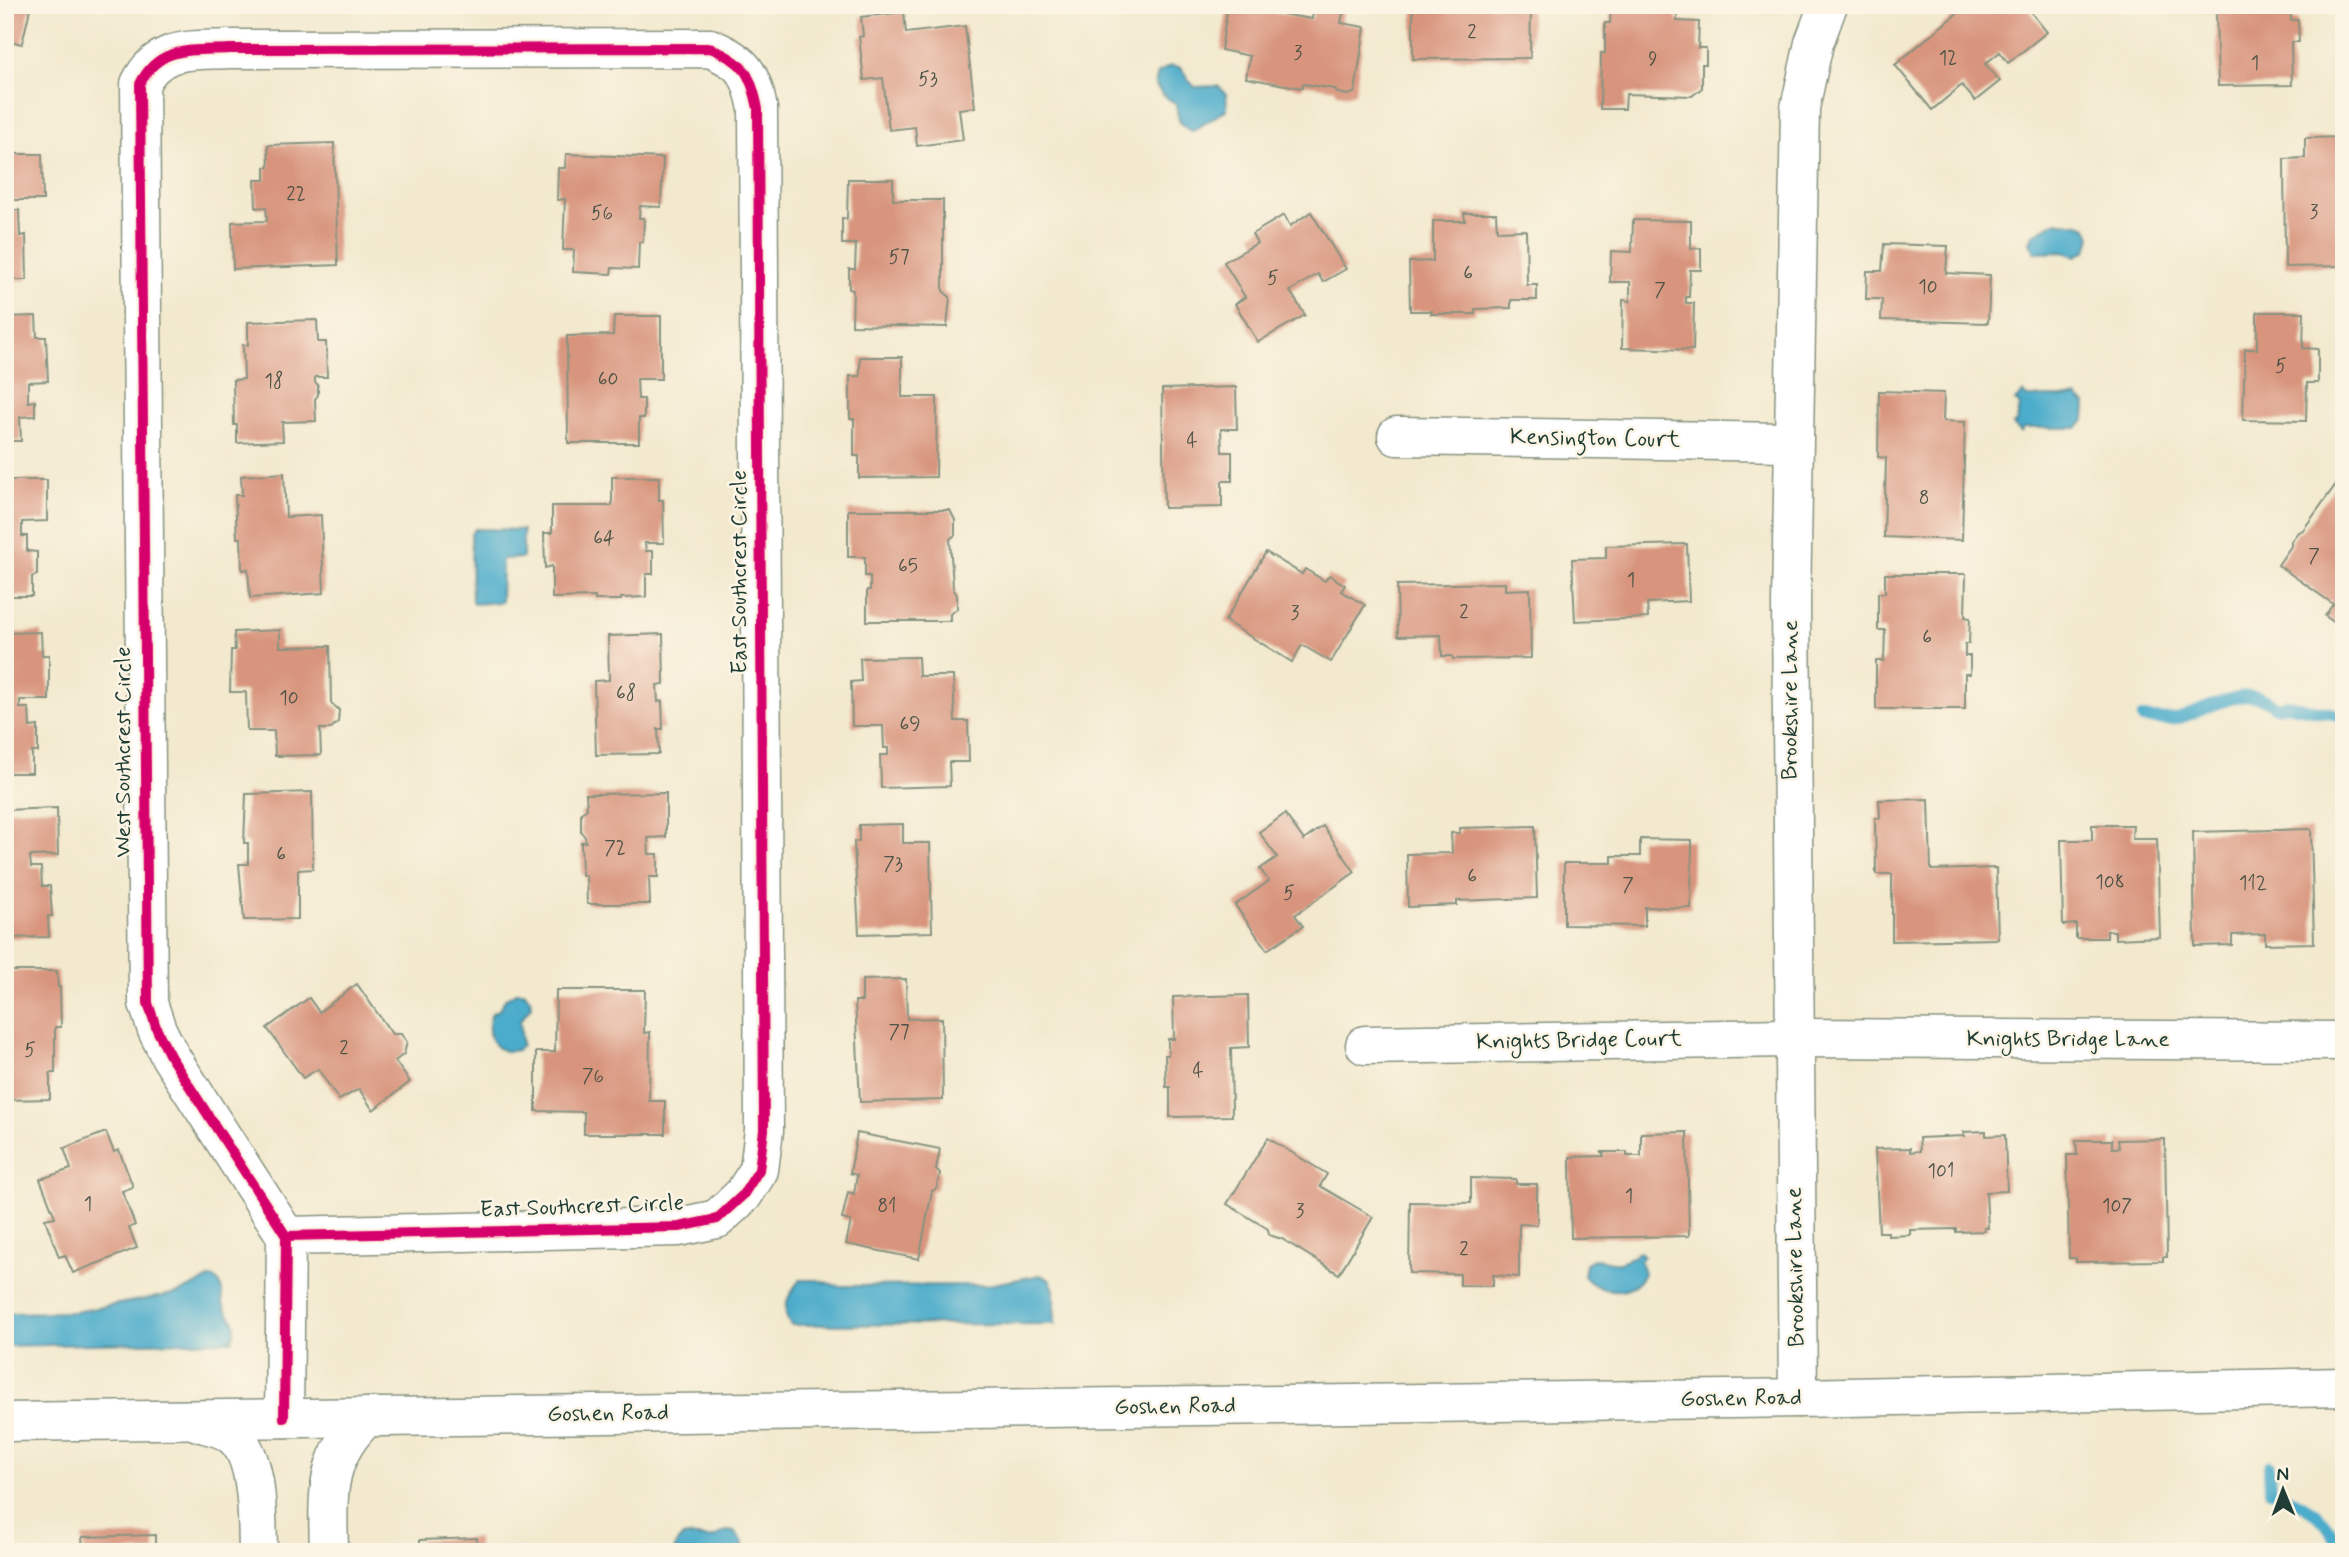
<svg xmlns="http://www.w3.org/2000/svg" width="2349" height="1557" font-family="Mynerve,sans-serif">
	<rect width="100%" height="100%" fill="#fcf5e5"/>
	<filter id="ink" filterUnits="userSpaceOnUse"><feTurbulence type="fractalNoise" baseFrequency=".0143" numOctaves="2"/><feDisplacementMap in="SourceGraphic" scale="14" xChannelSelector="R" yChannelSelector="G"/><feConvolveMatrix kernelMatrix="1 2 1 2 8 2 1 2 1" color-interpolation-filters="sRGB"/></filter>
	<filter id="wash" filterUnits="userSpaceOnUse"><feTurbulence type="fractalNoise" baseFrequency=".00686" numOctaves="4" result="noise"/><feDisplacementMap in="SourceGraphic" scale="28" xChannelSelector="R" yChannelSelector="G"/><feGaussianBlur stdDeviation="1.57" result="paint"/><feColorMatrix in="noise" values="0 0 0 0 0 0 0 0 0 0 0 0 0 0 0 0 0 1.4 0 .05"/><feComposite in="paint" operator="in"/></filter>
	<g filter="url(#wash)">
		<rect width="100%" height="100%" fill="#f2e9ce"/>
		<g fill="#4caccb" stroke="#367480" stroke-width="2">
			<path d="M1170,66L1179,67C1186,73 1188,81 1195,87L1218,86L1226,94L1227,109L1193,131C1178,126 1178,119 1176,104L1162,94L1155,84L1158,73Z"/>
			<path d="M2057,221C2067,224 2078,221 2087,227L2091,237L2087,250L2076,256L2063,252L2035,253L2030,242L2033,235C2034,234 2055,222 2057,221Z"/>
			<polygon points="2023,393 2027,397 2077,397 2086,404 2085,420 2077,428 2024,428 2021,432 2013,425 2017,421 2020,405 2015,401"/>
			<polygon points="475,529 523,530 523,558 502,559 501,602 474,604 472,602 471,534"/>
			<path d="M516,992H524L530,999L531,1006L520,1021L522,1045L517,1050C492,1056 484,1033 492,1013L499,1010L506,998Z"/>
			<path d="M1636,1252H1640L1644,1256L1640,1261L1644,1273C1634,1297 1598,1294 1584,1276L1586,1263C1598,1254 1606,1264 1619,1262C1625,1261 1629,1257 1635,1256Z"/>
			<path d="M1040,1275L1050,1280L1054,1290L1055,1324L791,1325C779,1310 789,1293 800,1280H817L838,1286L988,1285Z"/>
			<path d="M210,1278C226,1281 220,1294 224,1306C229,1320 239,1316 233,1337L229,1339L234,1341L5,1346V1313L74,1312L179,1293Z"/>
			<path d="M727,1531L734,1532L743,1542L742,1552H674C680,1526 694,1540 711,1538C717,1537 721,1533 727,1531Z"/>
		</g>
		<g fill="none" stroke-linecap="round" stroke-linejoin="round">
			<g stroke="#4caccb" stroke-width="12">
				<path d="M2142,718C2153,719 2165,721 2176,719C2206,712 2249,679 2275,707L2287,705L2334,714L2344,718"/>
				<path d="M2269,1466L2270,1490C2304,1506 2329,1512 2339,1552"/>
			</g>
		</g>
		<g id="blocks">
			<g fill="#d8947d">
				<polygon points="5,5 31,5 22,44 5,40"/>
				<polygon points="1228,5 1312,19 1314,5 1344,9 1341,23 1365,27 1355,92 1349,95 1337,93 1335,89 1303,84 1302,88 1246,78 1250,56 1221,50"/>
				<polygon points="1413,5 1531,5 1530,58 1413,59"/>
				<polygon points="1611,5 1677,5 1677,21 1699,22 1698,48 1706,48 1706,64 1702,64 1702,88 1692,96 1626,94 1625,109 1600,109 1601,53 1605,53 1605,23 1610,23"/>
				<polygon points="1967,5 2025,5 2047,32 2008,63 2000,52 1985,64 2000,81 1975,101 1962,85 1932,110 1895,65"/>
				<polygon points="2202,5 2302,5 2302,7 2291,8 2291,20 2298,20 2299,42 2291,42 2292,85 2218,86 2216,12 2203,12"/>
				<polygon points="904,12 906,33 965,26 975,107 959,109 963,140 917,146 915,127 889,130 883,78 864,80 859,37 863,36 861,17"/>
				<polygon points="2344,137 2344,266 2285,267 2284,159 2305,158 2305,138"/>
				<polygon points="334,143 338,265 233,269 232,222 267,221 266,207 256,208 255,180 265,180 265,167 269,167 268,145"/>
				<polygon points="5,154 42,154 43,200 10,200 10,210 19,210 20,236 26,235 27,280 5,280"/>
				<polygon points="566,154 663,158 661,207 640,206 639,218 644,218 643,242 639,242 638,269 612,268 611,274 573,272 574,250 563,250 565,199 557,200 558,168 565,168"/>
				<polygon points="848,179 893,179 893,200 943,200 943,291 950,297 947,327 852,325 853,290 849,289 849,269 855,269 856,244 842,244 842,218 847,219"/>
				<polygon points="1311,212 1346,269 1323,282 1318,274 1290,291 1305,315 1258,342 1235,304 1245,297 1224,262 1257,243 1252,234 1284,215 1290,226"/>
				<polygon points="1464,213 1496,213 1497,231 1526,230 1527,285 1537,285 1537,300 1511,300 1511,308 1475,309 1475,314 1431,314 1432,311 1410,311 1409,262 1433,261 1433,221 1465,221"/>
				<polygon points="1633,220 1691,221 1691,249 1701,248 1701,270 1690,270 1689,297 1686,297 1686,303 1694,303 1693,350 1622,348 1623,300 1630,301 1630,282 1610,282 1611,251 1632,252"/>
				<polygon points="1884,244 1948,246 1946,273 1990,275 1988,323 1881,320 1882,299 1866,299 1867,271 1882,271"/>
				<polygon points="2257,312 2304,312 2303,348 2318,349 2318,383 2307,383 2306,421 2243,420 2245,349 2257,349"/>
				<polygon points="36,316 37,337 46,337 48,381 28,382 28,402 35,401 35,416 20,417 21,441 5,441 5,317"/>
				<polygon points="614,316 661,316 661,379 637,379 638,399 644,399 644,418 639,418 639,443 568,443 567,336 613,335"/>
				<polygon points="317,320 318,342 326,342 327,377 315,377 315,382 318,385 318,395 315,399 316,421 282,422 283,441 237,443 237,425 234,425 233,380 244,379 243,345 248,345 248,322"/>
				<polygon points="860,357 902,357 902,397 937,397 936,477 859,478 859,456 854,456 854,419 850,419 850,376 860,376"/>
				<polygon points="1236,387 1237,429 1221,429 1222,452 1232,452 1232,481 1222,481 1222,507 1164,508 1162,389"/>
				<polygon points="1879,391 1944,393 1943,421 1965,422 1962,540 1884,537 1886,458 1878,457"/>
				<polygon points="284,473 286,517 321,515 324,593 250,598 248,569 242,570 241,538 237,538 235,495 242,495 241,476"/>
				<polygon points="612,477 659,477 659,500 663,500 664,543 645,543 646,551 653,551 653,574 646,574 646,597 621,598 621,600 595,600 595,597 552,598 552,566 545,568 544,533 552,533 552,506 612,506"/>
				<polygon points="5,480 47,480 47,521 22,522 22,536 27,536 27,551 37,552 37,575 32,577 32,596 5,596"/>
				<polygon points="2337,483 2344,488 2344,629 2325,616 2333,604 2278,565 2291,546 2291,541 2298,532 2303,530"/>
				<polygon points="848,510 950,510 955,520 955,535 950,539 953,588 957,595 957,609 950,614 950,621 867,621 867,590 870,590 870,576 865,576 865,557 848,557"/>
				<polygon points="1687,544 1689,601 1647,603 1648,618 1575,621 1572,559 1606,558 1606,546"/>
				<polygon points="1266,552 1302,574 1305,569 1325,581 1329,575 1345,585 1341,591 1365,605 1331,662 1302,645 1292,662 1225,621"/>
				<polygon points="1885,574 1966,574 1965,617 1970,618 1969,644 1965,644 1965,656 1970,656 1970,674 1965,674 1965,709 1876,709 1876,661 1884,661 1885,630 1878,630 1878,593 1885,593"/>
				<polygon points="1505,583 1505,590 1530,589 1531,658 1453,659 1452,656 1442,656 1441,635 1398,636 1397,585"/>
				<polygon points="280,630 280,647 330,646 331,703 339,710 338,722 330,729 320,729 321,755 275,756 274,731 247,731 246,692 230,692 231,650 235,650 234,632"/>
				<polygon points="41,632 42,655 49,655 49,700 20,700 20,708 29,708 30,727 38,726 38,752 32,752 32,773 5,773 5,633"/>
				<polygon points="663,634 664,684 657,685 658,702 662,701 663,729 658,729 659,754 596,755 594,681 609,680 608,636"/>
				<polygon points="918,657 919,676 953,676 955,721 968,721 969,762 949,762 950,786 881,788 880,755 888,755 888,748 884,748 883,726 852,726 851,682 861,681 860,658"/>
				<polygon points="312,792 313,869 298,870 298,919 244,920 239,864 248,864 248,843 244,843 246,794"/>
				<polygon points="666,793 666,837 648,838 649,854 658,854 658,877 649,877 650,904 587,904 586,875 582,875 581,842 586,842 585,837 581,832 581,813 587,809 586,794"/>
				<polygon points="1929,799 1931,870 1996,868 1998,939 1892,941 1892,874 1876,874 1875,818 1880,818 1879,800"/>
				<polygon points="57,808 58,855 30,856 31,867 41,867 42,886 50,886 52,916 48,916 49,937 5,938 5,810"/>
				<polygon points="1285,814 1304,840 1323,826 1355,872 1295,915 1303,926 1267,950 1235,905 1269,881 1260,869 1277,857 1259,832"/>
				<polygon points="903,824 903,843 930,843 932,932 859,934 854,842 859,841 859,825"/>
				<polygon points="2092,825 2133,825 2132,839 2157,839 2160,937 2115,939 2115,931 2107,931 2107,938 2076,938 2076,924 2063,925 2061,840 2092,840"/>
				<polygon points="1535,826 1537,898 1457,901 1457,905 1408,907 1407,854 1452,853 1451,833 1460,833 1460,828"/>
				<polygon points="2311,829 2314,943 2265,944 2265,934 2232,935 2232,945 2195,946 2193,832"/>
				<polygon points="1640,839 1692,840 1691,908 1645,907 1645,926 1564,925 1564,863 1612,863 1612,856 1640,856"/>
				<polygon points="5,971 57,971 58,987 60,987 61,1027 55,1027 55,1073 50,1073 50,1099 5,1100"/>
				<polygon points="906,979 907,1019 942,1018 943,1100 860,1102 855,1001 862,1001 862,980"/>
				<polygon points="357,984 392,1034 401,1034 407,1042 404,1054 395,1061 410,1082 373,1110 359,1089 339,1100 318,1069 303,1078 267,1028 309,998 319,1012"/>
				<polygon points="556,990 645,990 644,1033 650,1032 649,1101 665,1101 665,1134 584,1134 584,1112 536,1111 536,1052 555,1052"/>
				<polygon points="1248,995 1249,1047 1231,1048 1232,1116 1170,1117 1170,1087 1166,1087 1165,1055 1168,1055 1168,1039 1174,1039 1173,997"/>
				<polygon points="1986,1131 1986,1136 2005,1135 2007,1191 1986,1192 1988,1228 1984,1228 1985,1231 1956,1232 1956,1229 1910,1230 1910,1235 1888,1236 1888,1232 1879,1232 1875,1149 1910,1148 1910,1152 1920,1151 1919,1138 1964,1136 1963,1132"/>
				<polygon points="106,1132 114,1152 119,1150 133,1187 122,1191 135,1225 129,1228 137,1248 73,1273 65,1255 59,1257 45,1219 55,1217 40,1179 71,1169 64,1148"/>
				<polygon points="1687,1132 1689,1236 1571,1238 1570,1157 1604,1156 1602,1152 1627,1152 1627,1156 1641,1156 1641,1133"/>
				<polygon points="857,1133 940,1149 936,1169 940,1173 937,1188 932,1191 919,1259 846,1244 851,1221 842,1219 848,1192 854,1194 857,1175 850,1173"/>
				<polygon points="1268,1138 1327,1174 1320,1186 1373,1217 1339,1274 1282,1239 1269,1235 1268,1229 1227,1204"/>
				<polygon points="2165,1139 2167,1257 2163,1257 2163,1261 2076,1262 2076,1258 2069,1258 2067,1155 2077,1155 2076,1140 2112,1140 2112,1148 2119,1148 2118,1140"/>
				<polygon points="2340,1168 2344,1168 2344,1260 2341,1260"/>
				<polygon points="1471,1178 1516,1179 1516,1184 1537,1184 1537,1225 1519,1224 1519,1277 1493,1275 1493,1286 1460,1285 1460,1274 1409,1273 1410,1202 1471,1203"/>
				<polygon points="155,1535 155,1552 83,1552 82,1537"/>
				<polygon points="477,1538 478,1552 420,1552 420,1540"/>
			</g>
		</g>
	</g>
	<g filter="url(#ink)">
		<use href="#blocks" fill-opacity="0" stroke="#889381" stroke-width="2"/>
		<g fill="none" stroke-linecap="round" stroke-linejoin="round">
			<defs>
				<g id="minor">
					<polyline points="1397,436 1793,442"/>
					<polyline points="1365,1045 1793,1038 2344,1041"/>
					<polyline points="1798,1398 1791,604 1800,108 1814,43 1828,5"/>
					<path d="M284,1418L286,1236L170,1056L157,1030L148,1003L140,84C159,45 192,51 229,49L710,48C744,62 751,73 758,109L764,1130L759,1170L743,1195L717,1219L679,1227L286,1236"/>
					<polyline points="5,1422 1798,1398 2344,1387"/>
					<path d="M198,1422C207,1425 221,1427 229,1433C260,1451 257,1520 258,1552"/>
					<path d="M329,1552C328,1497 323,1458 367,1417"/>
				</g>
			</defs>
			<use href="#minor" stroke="#889381" stroke-width="41"/>
			<use href="#minor" stroke="#fff" stroke-width="38"/>
			<defs>
				<path id="cycleway" d="M284,1418L286,1236L170,1056L157,1030L148,1003L140,84C159,45 192,51 229,49L710,48C744,62 751,73 758,109L764,1130L759,1170L743,1195L717,1219L679,1227L286,1236"/>
			</defs>
			<use href="#cycleway" stroke="#fcf5e5" stroke-width="15"/>
			<use href="#cycleway" stroke="#d6006c" stroke-width="10"/>
		</g>
	</g>
	<g text-anchor="middle" dominant-baseline="central" stroke-width="5" stroke-linejoin="round" paint-order="stroke">
		<g font-size="19" fill="#4d5346">
			<text x="1472" y="32">2</text>
			<text x="1298" y="53">3</text>
			<text x="1948" y="58">12</text>
			<text x="1653" y="59">9</text>
			<text x="2255" y="63">1</text>
			<text x="928" y="79">53</text>
			<text x="296" y="194">22</text>
			<text x="2314" y="212">3</text>
			<text x="602" y="213">56</text>
			<text x="899" y="257">57</text>
			<text x="1468" y="273">6</text>
			<text x="1273" y="278">5</text>
			<text x="1928" y="287">10</text>
			<text x="1660" y="290">7</text>
			<text x="2281" y="366">5</text>
			<text x="608" y="379">60</text>
			<text x="274" y="381">18</text>
			<text x="1192" y="441">4</text>
			<text x="1924" y="498">8</text>
			<text x="604" y="538">64</text>
			<text x="2314" y="556">7</text>
			<text x="908" y="566">65</text>
			<text x="1631" y="580">1</text>
			<text x="1464" y="612">2</text>
			<text x="1295" y="613">3</text>
			<text x="1927" y="637">6</text>
			<text x="626" y="693">68</text>
			<text x="289" y="698">10</text>
			<text x="910" y="724">69</text>
			<text x="615" y="848">72</text>
			<text x="281" y="854">6</text>
			<text x="893" y="864">73</text>
			<text x="1472" y="876">6</text>
			<text x="2110" y="882">108</text>
			<text x="2253" y="883">112</text>
			<text x="1628" y="885">7</text>
			<text x="1289" y="893">5</text>
			<text x="899" y="1032">77</text>
			<text x="344" y="1048">2</text>
			<text x="30" y="1050">5</text>
			<text x="1198" y="1071">4</text>
			<text x="593" y="1076">76</text>
			<text x="1941" y="1171">101</text>
			<text x="1629" y="1196">1</text>
			<text x="88" y="1204">1</text>
			<text x="887" y="1206">81</text>
			<text x="2117" y="1206">107</text>
			<text x="1300" y="1211">3</text>
			<text x="1464" y="1249">2</text>
		</g>
		<g font-size="23" fill="#1f3d34" stroke="#fcf5e5">
			<text transform="translate(1595 439) rotate(1)">Kensington Court</text>
			<text transform="translate(740 572) rotate(-90)">East Southcrest Circle</text>
			<text transform="translate(1791 700) rotate(-90)">Brookshire Lane</text>
			<text transform="translate(124 752) rotate(-90)">West Southcrest Circle</text>
			<text x="2068" y="1040">Knights Bridge Lane</text>
			<text transform="translate(1579 1041) rotate(-1)">Knights Bridge Court</text>
			<text transform="translate(582 1207) rotate(-2)">East Southcrest Circle</text>
			<text transform="translate(1796 1267) rotate(-91)">Brookshire Lane</text>
			<text transform="translate(1741 1399) rotate(-1)">Goshen Road</text>
			<text transform="translate(1175 1407) rotate(-1)">Goshen Road</text>
			<text transform="translate(608 1414) rotate(-1)">Goshen Road</text>
		</g>
	</g>
	<rect width="2349" height="1557" fill="none" stroke="#fcf5e5" stroke-width="28"/>
	<g transform="translate(2283 1490) rotate(359)" stroke="#fcf5e5" stroke-width="5" paint-order="stroke">
	<path d="M0-5L12 26L0 18L-12 26Z" fill="#1f3d34"/>
	<text y="-10" font-size="19" font-weight="bold" text-anchor="middle" fill="#1f3d34">N</text>
	</g>
</svg>
